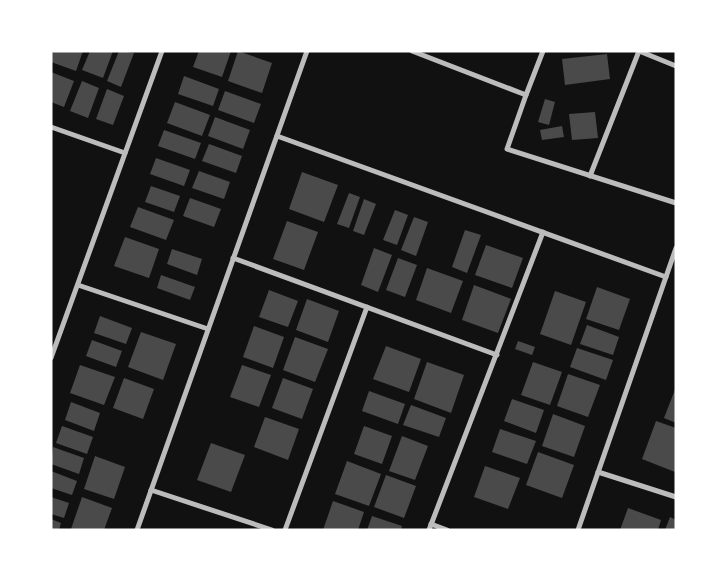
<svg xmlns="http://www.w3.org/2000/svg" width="727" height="581" font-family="'Crimson Pro',serif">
	<rect width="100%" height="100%" fill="#111"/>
	<g fill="#4a4a4a">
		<polygon points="51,51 83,51 76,71 51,62"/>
		<polygon points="90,51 113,51 103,78 82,70"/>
		<polygon points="119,51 134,53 121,87 107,81"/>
		<polygon points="199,51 231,51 222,77 193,67"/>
		<polygon points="238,51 272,63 262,93 228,81"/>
		<polygon points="607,54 610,79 565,85 562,59"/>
		<polygon points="51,72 74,81 64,107 51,102"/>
		<polygon points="184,76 219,89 213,106 178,94"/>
		<polygon points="82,81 99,88 88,118 70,111"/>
		<polygon points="107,89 124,96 113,125 96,119"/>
		<polygon points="225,91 261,104 254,123 218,110"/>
		<polygon points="545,99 555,102 549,125 538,122"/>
		<polygon points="175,102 210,115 202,136 167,123"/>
		<polygon points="595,112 598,138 572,140 569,114"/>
		<polygon points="215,117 250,130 243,149 208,136"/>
		<polygon points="562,126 564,137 542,140 540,130"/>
		<polygon points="164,130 201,143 195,159 158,146"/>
		<polygon points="209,144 242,156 236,173 202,161"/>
		<polygon points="156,158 190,170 184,186 150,174"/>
		<polygon points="199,171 230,182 224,199 192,188"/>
		<polygon points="302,172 338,185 324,222 289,209"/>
		<polygon points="151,186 180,196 174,212 145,202"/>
		<polygon points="349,193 360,197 349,228 337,224"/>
		<polygon points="190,198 221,209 214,227 183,216"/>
		<polygon points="364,199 376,204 364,235 353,231"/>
		<polygon points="138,207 174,220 166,240 130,227"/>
		<polygon points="395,210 408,215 397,245 383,240"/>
		<polygon points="414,217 428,222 416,256 401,250"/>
		<polygon points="287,221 318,232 304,270 273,259"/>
		<polygon points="465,230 481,235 467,273 452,267"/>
		<polygon points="125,237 159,249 149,278 114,266"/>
		<polygon points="486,245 523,258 512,288 475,275"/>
		<polygon points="374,248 392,255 378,292 361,285"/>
		<polygon points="172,249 202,259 197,275 167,264"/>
		<polygon points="398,258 417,265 405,297 386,290"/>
		<polygon points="427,268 463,281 451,313 416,300"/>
		<polygon points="161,275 195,287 190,300 157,288"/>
		<polygon points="474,285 511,299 498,333 462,320"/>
		<polygon points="597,287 630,299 619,330 586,319"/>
		<polygon points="269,290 298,301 288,327 259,317"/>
		<polygon points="555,291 586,302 571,345 540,334"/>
		<polygon points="307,299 339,311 328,342 296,330"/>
		<polygon points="100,316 132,328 126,344 94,333"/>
		<polygon points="587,325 619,337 613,355 580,344"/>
		<polygon points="254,326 284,337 273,368 243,357"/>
		<polygon points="141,332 176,344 163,380 128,367"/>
		<polygon points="295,337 328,349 315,382 283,370"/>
		<polygon points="92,340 122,351 116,367 86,356"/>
		<polygon points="518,341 535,347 532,355 515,349"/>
		<polygon points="386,346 421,359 409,392 373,379"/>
		<polygon points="577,348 613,360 606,380 570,367"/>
		<polygon points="427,362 464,375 451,413 414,399"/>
		<polygon points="533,362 562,372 550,405 521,395"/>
		<polygon points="80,365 115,377 104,405 70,393"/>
		<polygon points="242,365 271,375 259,407 230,397"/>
		<polygon points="568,374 600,385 588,417 557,406"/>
		<polygon points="124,378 154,389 143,419 113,408"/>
		<polygon points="283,378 313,389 302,419 272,408"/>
		<polygon points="676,387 676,423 664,418"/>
		<polygon points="369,391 405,404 398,424 362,411"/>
		<polygon points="512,399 544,410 536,433 504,421"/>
		<polygon points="71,402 100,413 94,431 65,420"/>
		<polygon points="411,405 446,418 439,437 403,425"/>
		<polygon points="553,414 585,426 574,457 542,446"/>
		<polygon points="265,417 299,429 288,460 254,447"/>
		<polygon points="656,421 676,428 675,472 642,459"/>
		<polygon points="62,426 93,437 87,454 56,443"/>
		<polygon points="364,426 392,436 382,464 354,454"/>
		<polygon points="500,429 536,441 527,464 492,452"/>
		<polygon points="402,436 428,446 415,480 389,471"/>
		<polygon points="211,443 245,455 231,492 197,480"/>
		<polygon points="53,447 84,458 79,474 51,464"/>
		<polygon points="538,452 574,465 562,498 526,485"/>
		<polygon points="95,456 125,467 114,499 84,489"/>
		<polygon points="347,461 381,474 369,506 335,494"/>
		<polygon points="485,466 520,478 508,509 474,497"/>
		<polygon points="51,471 77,481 72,495 51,488"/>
		<polygon points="386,475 416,486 404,518 374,507"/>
		<polygon points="51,497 69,503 64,518 51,514"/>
		<polygon points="82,497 112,508 104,530 71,529"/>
		<polygon points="333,501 364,512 358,530 323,530"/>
		<polygon points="628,508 661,520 658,530 620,530"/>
		<polygon points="372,516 402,526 401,530 367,530"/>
		<polygon points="670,517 676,520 676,530 665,530"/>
		<polygon points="51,519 61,523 59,530 51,530"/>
	</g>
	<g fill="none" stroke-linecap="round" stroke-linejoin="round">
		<g stroke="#bcbcbc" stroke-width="5">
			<polyline points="412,51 526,95 543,51"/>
			<polyline points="639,51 676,66"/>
			<polyline points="526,95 507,149 676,203"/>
			<polyline points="51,127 125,153"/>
			<polyline points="277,136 666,277"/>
			<polyline points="590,176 639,51"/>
			<polyline points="233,258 497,355"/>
			<polyline points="78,285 208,329"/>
			<polyline points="51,358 162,51"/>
			<polyline points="598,472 676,497"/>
			<polyline points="151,490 272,530"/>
			<polyline points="431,524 447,530"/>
			<polyline points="137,530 307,51"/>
			<polyline points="285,530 367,307"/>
			<polyline points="429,530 543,232"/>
			<polyline points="578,530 676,248"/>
		</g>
	</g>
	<rect width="727" height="581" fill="none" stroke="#ffffff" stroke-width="105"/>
</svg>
